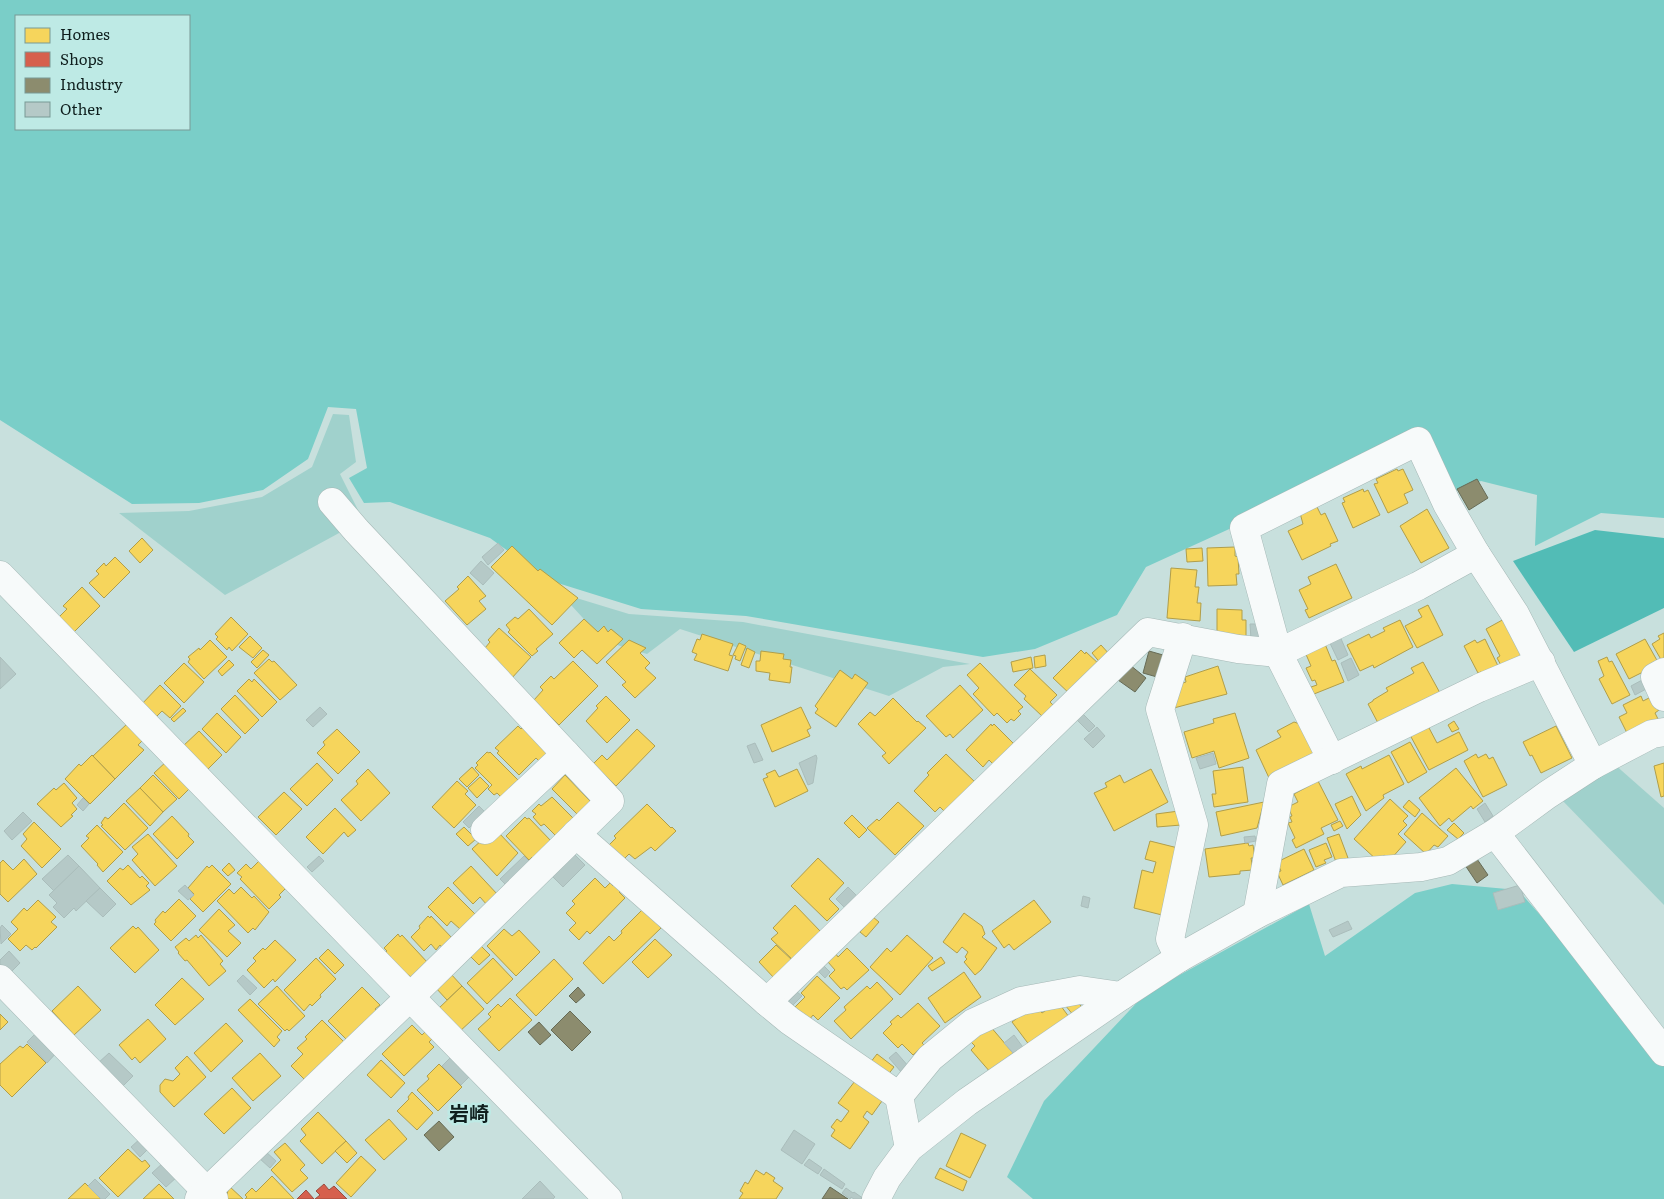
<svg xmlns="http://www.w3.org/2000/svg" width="1664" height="1199" font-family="Literata,'Noto Sans JP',serif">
	<rect width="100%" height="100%" fill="#c8e0dd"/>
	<g fill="#a0d1cc">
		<polygon points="333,414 349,415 356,462 340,474 363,520 225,595 119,513 189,511 262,497 312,467"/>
		<polygon points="560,593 629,614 743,622 970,664 943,667 889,696 680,629 647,654 604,641"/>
		<polygon points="1613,763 1664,808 1664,905 1560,798"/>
	</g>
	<g fill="#7acec8" fill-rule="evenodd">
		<path d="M0,0H1664V518L1601,513L1535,546L1537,495L1481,481L1452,492L1424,440L1146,567L1117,615L1035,649L983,657L746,616L641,609L548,580L490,538L390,502L364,503L349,478L367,468L356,409L328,407L308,459L263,490L199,503L132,504L0,420ZM16,16H189V129H16Z"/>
		<polygon points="1452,884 1518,890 1619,1004 1664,1040 1664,1199 1033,1199 1007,1177 1044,1101 1145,994 1309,904 1325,956 1415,893"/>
	</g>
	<polygon fill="#52bcb6" points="1595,530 1664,538 1664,608 1574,652 1513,561"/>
	<g fill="#f6d55c" stroke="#b19e49">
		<polygon points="1397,469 1398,471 1403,469 1413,490 1404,494 1408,503 1388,513 1374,484 1378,483 1376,479"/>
		<polygon points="1363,489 1364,492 1368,490 1380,515 1353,528 1342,503 1345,502 1343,498"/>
		<polygon points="1316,505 1321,515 1325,513 1338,541 1330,544 1331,546 1302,560 1288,531 1303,524 1300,513"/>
		<polygon points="1427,509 1449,548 1421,563 1400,526"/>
		<polygon points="142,538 153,550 140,563 129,551"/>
		<polygon points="512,546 538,571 540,569 578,598 552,625 491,567"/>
		<polygon points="1235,547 1235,556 1238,557 1239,574 1236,574 1237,585 1208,586 1207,548"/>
		<polygon points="1202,548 1203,561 1187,562 1186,549"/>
		<polygon points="115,557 130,572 104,598 89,583 99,574 96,571 104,563 106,566"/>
		<polygon points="1336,564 1352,598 1309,618 1305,610 1308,609 1299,590 1311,584 1308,577"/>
		<polygon points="1171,568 1197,570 1195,587 1199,587 1197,603 1201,603 1200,621 1167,618"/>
		<polygon points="468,576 486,596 479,601 486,609 467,625 445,601 459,589 457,587"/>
		<polygon points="82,587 100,606 72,634 57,619 67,609 63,606"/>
		<polygon points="1428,605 1443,635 1417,648 1405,626 1422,617 1418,610"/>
		<polygon points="529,609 553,634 536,649 538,651 532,656 508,632 510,630 506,625 515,617 518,619"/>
		<polygon points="1217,609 1242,610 1242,620 1246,620 1246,640 1217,635"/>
		<polygon points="231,617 248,634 232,651 229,647 227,650 216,639 218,637 215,634"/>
		<polygon points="1506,618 1525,653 1502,667 1497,658 1500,656 1486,629"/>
		<polygon points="584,619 598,632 604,626 608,632 611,629 623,639 597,664 582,650 574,658 559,643"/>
		<polygon points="1400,620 1413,647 1374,668 1373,665 1360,671 1347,645 1369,634 1371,638 1385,631 1383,628"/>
		<polygon points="499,628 531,657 511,679 489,655 491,654 485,648 490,642 488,640"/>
		<polygon points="1664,633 1664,662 1663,663 1652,644 1660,639 1658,636"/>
		<polygon points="702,634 733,644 729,655 733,656 728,671 694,660 697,654 692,652 697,639 700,640"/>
		<polygon points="250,636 262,648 253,658 239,647"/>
		<polygon points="1485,639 1498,666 1482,674 1481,672 1478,673 1464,646 1475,640 1477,643"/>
		<polygon points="1645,639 1659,664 1629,679 1616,654"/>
		<polygon points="210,640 227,657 204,679 188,662 190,659 188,657 199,648 200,650"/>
		<polygon points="629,640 646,648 640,653 650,663 645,668 656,678 635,698 622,685 626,682 606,662"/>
		<polygon points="739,643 746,646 740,661 735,659 736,656 733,655"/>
		<polygon points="1325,644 1332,661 1335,660 1344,682 1314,694 1311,687 1317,685 1315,680 1312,681 1306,668 1311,666 1305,652"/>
		<polygon points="1101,645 1111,656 1102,665 1092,653"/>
		<polygon points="747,648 755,652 749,668 741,665"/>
		<polygon points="263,650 269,655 257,668 251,662"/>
		<polygon points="1081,650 1085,654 1086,652 1100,665 1071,695 1053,678"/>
		<polygon points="761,651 784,654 783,659 791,660 790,667 792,667 790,683 769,680 770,673 756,671 756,661 760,661"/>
		<polygon points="1045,655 1046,666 1035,668 1034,657"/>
		<polygon points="1031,657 1033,668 1013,672 1011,662"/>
		<polygon points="1607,657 1609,662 1612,661 1630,695 1612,704 1599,679 1604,676 1598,661"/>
		<polygon points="269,659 272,662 274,661 297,685 280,700 254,673"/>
		<polygon points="229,660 234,665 222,676 218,671"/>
		<polygon points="573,661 598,686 559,725 534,700 543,690 540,687 551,676 554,679"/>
		<polygon points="1423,662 1440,693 1378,723 1368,704 1373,701 1373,700 1388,691 1386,688 1414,673 1411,668"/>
		<polygon points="184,663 204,682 184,703 164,683"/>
		<polygon points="980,663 1023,707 1018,711 1021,714 1014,721 1011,719 1007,723 997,713 994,716 973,694 979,688 967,675"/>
		<polygon points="1218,666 1227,694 1170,709 1176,685 1186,682 1185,677"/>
		<polygon points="1030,669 1057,695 1050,702 1054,706 1043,717 1024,699 1026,696 1014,685"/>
		<polygon points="840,670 852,679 855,674 868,683 836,727 815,713 818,709 815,706"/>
		<polygon points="249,679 252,682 254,679 277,702 262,717 237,691"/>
		<polygon points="160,685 181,706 170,718 162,711 154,719 140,706"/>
		<polygon points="960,685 983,710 953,738 950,734 946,737 926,716"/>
		<polygon points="235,695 259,720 245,734 221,709"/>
		<polygon points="606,696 630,720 607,743 586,721 598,708 596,706"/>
		<polygon points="1641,696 1643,701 1653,696 1659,710 1655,713 1658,719 1627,733 1619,717 1627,713 1623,705"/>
		<polygon points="893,698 917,722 918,721 926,728 889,764 882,756 886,753 858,724 870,712 875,716"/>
		<polygon points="801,707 811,728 807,730 810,736 772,752 761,725"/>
		<polygon points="183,708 186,711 174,722 171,719"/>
		<polygon points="217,713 241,737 226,753 202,729"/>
		<polygon points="1235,713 1249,758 1219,768 1214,751 1192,758 1184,732 1214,723 1213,719"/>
		<polygon points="1454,721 1459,729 1452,732 1448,725"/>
		<polygon points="1294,722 1306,726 1316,747 1314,758 1270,780 1256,750 1281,737 1277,731"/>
		<polygon points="128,723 144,739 138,745 144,750 115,779 93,756"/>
		<polygon points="991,724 992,726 994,724 1014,744 995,766 989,760 983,767 966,750"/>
		<polygon points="518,726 521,729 523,727 548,752 539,761 536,758 519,775 497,753 499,751 495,748"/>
		<polygon points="1428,726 1437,743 1459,732 1468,750 1429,770 1410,735"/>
		<polygon points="1556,726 1572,758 1541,773 1532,755 1530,756 1523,742"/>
		<polygon points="337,729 360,752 338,774 317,753 325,745 323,742"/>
		<polygon points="637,729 655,746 616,786 599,769 590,767 602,755 607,760"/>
		<polygon points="199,731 222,755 206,771 182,747"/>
		<polygon points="1410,742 1427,772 1408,783 1391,752"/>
		<polygon points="487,752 489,753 490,752 520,782 504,800 497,793 494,795 488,789 492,785 475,768 478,765 476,763"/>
		<polygon points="946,754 977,784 946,813 940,807 935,812 914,791 929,775 927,773"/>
		<polygon points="1476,754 1478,758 1486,754 1489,759 1493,757 1507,785 1483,797 1464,761"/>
		<polygon points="92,755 115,779 90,804 65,779 79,764 81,766"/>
		<polygon points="1389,755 1404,784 1383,795 1384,798 1366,811 1346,774 1361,766 1362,769"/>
		<polygon points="167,761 192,786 179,799 154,773"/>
		<polygon points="317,763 333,780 307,806 290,789"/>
		<polygon points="1664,763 1664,796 1661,797 1654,766"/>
		<polygon points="472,767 479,775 467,787 459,779"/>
		<polygon points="1243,767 1248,802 1214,807 1212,794 1216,794 1213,771"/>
		<polygon points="1456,768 1483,801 1473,809 1471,806 1452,822 1449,818 1440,826 1419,798"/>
		<polygon points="368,769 390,793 361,821 341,800 358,784 356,781"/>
		<polygon points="797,769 808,791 775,807 763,779 768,777 766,774 775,770 779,777"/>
		<polygon points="1151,769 1168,802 1114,831 1094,793 1107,787 1105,783 1120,775 1124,783"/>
		<polygon points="153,775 177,799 163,812 140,788"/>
		<polygon points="565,775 591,802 578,815 552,789"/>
		<polygon points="480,777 489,786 477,798 468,788"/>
		<polygon points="457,781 468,791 465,794 476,805 454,828 432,807"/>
		<polygon points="1318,781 1338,820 1321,828 1324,834 1296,848 1292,840 1295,838 1288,823 1292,822 1290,817 1292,816 1288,807 1298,802 1294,794"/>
		<polygon points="64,783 77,798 72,803 77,809 71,815 73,816 61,827 37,804 54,788 56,790"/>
		<polygon points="140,788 163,812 150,826 126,801"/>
		<polygon points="284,792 302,809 276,835 258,817"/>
		<polygon points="1352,796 1361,815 1347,829 1335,804"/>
		<polygon points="552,797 576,821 558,838 544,824 541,826 533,817 536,814 532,811 539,804 541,806"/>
		<polygon points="1390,799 1408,816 1403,821 1407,825 1398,834 1406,842 1390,860 1384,855 1378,861 1354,839"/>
		<polygon points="1409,800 1420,810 1415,817 1403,807"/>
		<polygon points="898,802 924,826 895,855 867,828 877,819 879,821"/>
		<polygon points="1264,802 1257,828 1221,836 1216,812"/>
		<polygon points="124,803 148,828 125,850 101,826 103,825 101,823 105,817 108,819"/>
		<polygon points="647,804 671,828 672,827 676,831 655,851 651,847 635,859 629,854 623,860 609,845 616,838 614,836"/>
		<polygon points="335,808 356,830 348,837 344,832 323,854 306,837"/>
		<polygon points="1179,811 1181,825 1157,827 1156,814"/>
		<polygon points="1422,813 1448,836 1438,847 1434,845 1426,854 1404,834"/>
		<polygon points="852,815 867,830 859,838 844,823"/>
		<polygon points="172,816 189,834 188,836 194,842 177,859 153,834"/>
		<polygon points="525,817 527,819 529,818 552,842 534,859 532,857 529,860 506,836"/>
		<polygon points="1340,821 1343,826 1334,831 1331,825"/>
		<polygon points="34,822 61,849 42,868 21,846 27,839 23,834"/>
		<polygon points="1454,823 1464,833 1458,839 1447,830"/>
		<polygon points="97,825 123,852 103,872 97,865 98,864 81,846 89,838 86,836"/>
		<polygon points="464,827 476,839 468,846 456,834"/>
		<polygon points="498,832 518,853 497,876 472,849 483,839"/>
		<polygon points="148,834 177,866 155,886 132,860 138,854 132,847"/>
		<polygon points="1339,834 1348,858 1336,862 1327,838"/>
		<polygon points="1150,841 1178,848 1162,915 1134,908 1142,870 1153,873 1156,862 1145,859"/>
		<polygon points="1248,843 1249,846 1253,845 1255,858 1251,858 1253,870 1240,871 1240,874 1209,877 1205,849"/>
		<polygon points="1326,843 1332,857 1324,860 1326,863 1316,867 1309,850"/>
		<polygon points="1304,849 1314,870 1283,885 1277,872 1281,871 1277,862"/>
		<polygon points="262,858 288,886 279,895 281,897 269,909 240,879 242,877 237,873 246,864 251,869"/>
		<polygon points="818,858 844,883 829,899 839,909 827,921 791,886"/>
		<polygon points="24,859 37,874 8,902 0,894 0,863 3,860 13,870"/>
		<polygon points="229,863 235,870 228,876 222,870"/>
		<polygon points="128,865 140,878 142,876 149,883 146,886 150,890 131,905 107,881 120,868 123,870"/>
		<polygon points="212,865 231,884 203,912 190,899 194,894 188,888 207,866 209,868"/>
		<polygon points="471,866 498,895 487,905 480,897 473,904 453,883"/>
		<polygon points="595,878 605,888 610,883 613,886 616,883 623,889 619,892 625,898 590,934 587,931 579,940 569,930 576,923 566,913 575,904 572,901"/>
		<polygon points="241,887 252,898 254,896 269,912 255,930 253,928 248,933 217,901 229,889 234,894"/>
		<polygon points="448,887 475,914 460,929 451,921 447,926 428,907"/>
		<polygon points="179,899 196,916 171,941 154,924 156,922 155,920 163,911 165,913"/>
		<polygon points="38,900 56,917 51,922 57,927 36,948 35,947 32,950 26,945 20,951 8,939 18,929 11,922 24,908 27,911"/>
		<polygon points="1034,900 1051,922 1014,950 1009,944 1004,948 992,931"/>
		<polygon points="795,905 821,932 793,960 771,939 778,933 773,928"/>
		<polygon points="219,909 235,925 228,931 241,943 227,957 199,930"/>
		<polygon points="643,909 661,928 603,984 583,963 609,936 614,941 622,933 621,931"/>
		<polygon points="964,913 982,926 985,934 982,937 997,948 981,970 975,975 964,962 967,959 965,957 968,952 962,947 957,953 943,942"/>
		<polygon points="428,916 430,918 431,916 453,939 443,949 440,945 436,950 431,944 424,951 411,937 420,928 419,926"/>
		<polygon points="873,917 879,922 866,937 860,932"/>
		<polygon points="133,926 136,929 138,927 159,950 135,973 110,948"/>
		<polygon points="504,929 512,936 519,930 540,952 516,976 487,946"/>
		<polygon points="398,934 400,937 402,935 428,963 412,978 407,974 405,976 383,954 387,951 384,948"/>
		<polygon points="196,935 198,938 201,935 223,961 220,964 226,971 209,986 187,960 185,961 178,953 179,952 175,947 186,938 189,941"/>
		<polygon points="907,935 933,958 900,995 870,967 887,948 891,952"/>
		<polygon points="655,939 672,955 648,978 632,962"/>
		<polygon points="275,940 296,960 275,982 273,979 264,988 247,970 256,961 253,958 263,948 265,950"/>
		<polygon points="478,943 490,955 479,965 467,953"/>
		<polygon points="776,945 793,961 775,979 759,962"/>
		<polygon points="847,948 869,970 847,990 844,987 841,989 829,976 835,970 828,962 836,954 838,957"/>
		<polygon points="328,949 344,965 335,974 319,958"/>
		<polygon points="941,957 945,963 932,971 928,966"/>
		<polygon points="316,958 336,979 320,995 321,997 312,1006 310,1004 304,1011 284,990"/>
		<polygon points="493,958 513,979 487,1004 467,983"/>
		<polygon points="554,959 573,979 536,1016 516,995"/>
		<polygon points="964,972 981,997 945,1023 928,998"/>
		<polygon points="450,973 462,986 447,1000 435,987"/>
		<polygon points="817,976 840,998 818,1020 813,1015 809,1020 795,1007 805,997 801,993"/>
		<polygon points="182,978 204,999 175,1025 155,1005"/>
		<polygon points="877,982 893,999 851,1039 834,1021 846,1010 844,1007 867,986 870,989"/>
		<polygon points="78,986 101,1010 74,1035 52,1011"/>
		<polygon points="277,986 305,1016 289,1031 287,1029 285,1031 258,1004"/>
		<polygon points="462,986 484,1009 459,1032 438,1009"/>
		<polygon points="362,987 380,1005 375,1009 379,1014 350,1043 328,1021"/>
		<polygon points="510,998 532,1020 499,1051 478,1029 491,1017 488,1014 498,1004 501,1007"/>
		<polygon points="1075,998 1083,1009 1074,1016 1065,1005"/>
		<polygon points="250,999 282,1031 277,1037 280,1040 274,1047 238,1010"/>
		<polygon points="1058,1002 1069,1017 1030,1046 1012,1022 1028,1010 1031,1013 1038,1008 1042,1013"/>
		<polygon points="918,1003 940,1026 922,1043 924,1045 913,1055 902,1044 898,1048 883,1033 892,1024 890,1022 898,1015 901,1018"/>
		<polygon points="0,1014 8,1022 0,1030"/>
		<polygon points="148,1019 166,1039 140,1063 135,1057 132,1060 119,1045"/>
		<polygon points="322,1020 345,1043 305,1080 291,1066 303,1054 297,1048 307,1039 305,1037"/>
		<polygon points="226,1023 243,1041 211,1072 194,1053"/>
		<polygon points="412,1025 422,1035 425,1032 432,1039 429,1042 434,1047 404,1076 382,1054"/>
		<polygon points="990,1026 1013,1053 991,1073 971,1050 975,1046 971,1042"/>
		<polygon points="27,1044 46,1063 12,1097 0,1085 0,1064 20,1046 23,1048"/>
		<polygon points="260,1053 281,1076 253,1101 232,1078"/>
		<polygon points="877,1054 894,1067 887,1076 870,1063"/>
		<polygon points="187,1056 206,1077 174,1107 160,1092 160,1085 165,1079 173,1081 180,1074 175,1068"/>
		<polygon points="381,1060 405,1083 391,1098 367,1075"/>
		<polygon points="439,1064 462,1087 438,1111 417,1090 429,1079 427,1076"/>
		<polygon points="855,1081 882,1101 872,1115 867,1111 863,1117 869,1122 850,1149 831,1136 835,1130 831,1127 837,1119 841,1122 849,1111 838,1103"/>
		<polygon points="232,1088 251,1108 224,1134 204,1114"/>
		<polygon points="412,1092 433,1113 417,1130 397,1111 409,1099 408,1097"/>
		<polygon points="318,1112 346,1141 322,1164 300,1141 306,1135 301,1129"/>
		<polygon points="389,1119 407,1139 384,1160 365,1140"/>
		<polygon points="961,1133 986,1145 970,1178 946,1166"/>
		<polygon points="346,1141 357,1153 347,1163 335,1151"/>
		<polygon points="285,1143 305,1165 300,1170 308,1178 292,1192 271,1170 281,1160 274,1152"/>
		<polygon points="128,1149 142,1162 145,1160 150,1166 118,1197 99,1178"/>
		<polygon points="361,1156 376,1170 351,1197 336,1183"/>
		<polygon points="940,1168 967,1181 963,1191 935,1178"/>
		<polygon points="756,1170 764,1175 766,1172 775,1178 773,1181 783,1188 776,1199 739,1199 743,1193 740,1191 745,1182 748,1184"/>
		<polygon points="272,1176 294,1199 245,1199 247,1197 245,1195 252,1188 256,1192"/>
		<polygon points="85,1183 101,1199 68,1199"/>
		<polygon points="159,1184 174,1199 143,1199"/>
		<polygon points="229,1186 243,1199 226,1199"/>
	</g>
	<g fill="#d6604d" stroke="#9a4c3f">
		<polygon points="324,1184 329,1190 334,1186 347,1199 315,1199 320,1195 316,1191"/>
		<polygon points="306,1190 314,1199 297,1199"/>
	</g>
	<g fill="#8c8c6e" stroke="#666b56">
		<polygon points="1477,479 1488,498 1469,510 1457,489"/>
		<polygon points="1149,651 1163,655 1157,677 1143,673"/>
		<polygon points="1130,665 1146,678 1135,692 1118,680"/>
		<polygon points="1477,859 1488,875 1477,883 1465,865"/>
		<polygon points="578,987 585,995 576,1003 569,996"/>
		<polygon points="570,1011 591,1032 572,1051 551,1030"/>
		<polygon points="539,1022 551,1035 540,1045 528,1032"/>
		<polygon points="439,1121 454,1137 439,1151 424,1135"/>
		<polygon points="830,1187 848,1199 822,1199"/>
	</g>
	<g fill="#b5c9c7" stroke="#aabdbb">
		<polygon points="498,543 504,550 488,565 482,557"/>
		<polygon points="481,561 494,573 483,585 470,573"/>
		<polygon points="1250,624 1258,624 1262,640 1251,640"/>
		<polygon points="1339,634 1348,655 1338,660 1328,639"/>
		<polygon points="0,657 16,674 0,689"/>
		<polygon points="1351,658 1359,675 1348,681 1341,663"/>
		<polygon points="1644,679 1648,688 1635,695 1631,686"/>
		<polygon points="320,707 327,714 313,727 306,720"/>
		<polygon points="1083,714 1095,726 1089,732 1077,720"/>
		<polygon points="1097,727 1105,736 1093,748 1084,739"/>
		<polygon points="755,743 763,760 754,763 747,746"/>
		<polygon points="1213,753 1216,764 1200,769 1196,758"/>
		<polygon points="816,755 817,758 813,783 808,785 799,763"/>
		<polygon points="83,798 89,804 83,811 77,805"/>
		<polygon points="1485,803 1493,816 1485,822 1477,809"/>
		<polygon points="479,806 485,812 469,828 463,822"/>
		<polygon points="23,812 32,821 12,840 4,831"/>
		<polygon points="1255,836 1256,841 1245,843 1244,837"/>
		<polygon points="573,853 585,865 563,887 551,875"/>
		<polygon points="68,855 79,866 54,891 42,879"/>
		<polygon points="319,856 324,861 312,872 307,867"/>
		<polygon points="524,856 531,863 507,886 500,879"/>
		<polygon points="79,866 100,888 76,911 74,908 64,918 53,907 57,903 49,895"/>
		<polygon points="185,885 194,895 188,900 178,891"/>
		<polygon points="1520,885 1525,902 1498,910 1493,893"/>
		<polygon points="848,887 859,898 847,910 836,899"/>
		<polygon points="100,888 116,904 103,917 86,901"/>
		<polygon points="1083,896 1090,898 1088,908 1081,906"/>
		<polygon points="1348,921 1352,929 1333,937 1329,930"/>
		<polygon points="2,925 11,934 1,944 0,928"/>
		<polygon points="9,951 20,963 9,974 0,965 0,960"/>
		<polygon points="823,965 830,972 825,978 817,970"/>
		<polygon points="243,975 257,988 250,995 237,981"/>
		<polygon points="797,992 802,996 792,1006 788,1002"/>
		<polygon points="38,1031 58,1051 47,1063 27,1042"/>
		<polygon points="1014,1035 1025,1050 1013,1053 1004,1043"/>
		<polygon points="896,1052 909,1067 902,1073 889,1058"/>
		<polygon points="109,1053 133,1076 121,1088 97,1064"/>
		<polygon points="453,1055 472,1074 461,1085 442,1066"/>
		<polygon points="794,1130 815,1144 802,1164 781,1150"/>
		<polygon points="141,1138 150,1147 140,1157 131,1147"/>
		<polygon points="265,1151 276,1161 270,1168 259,1158"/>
		<polygon points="809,1159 822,1168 818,1174 804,1165"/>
		<polygon points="164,1162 178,1176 166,1187 152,1173"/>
		<polygon points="824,1169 845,1184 842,1189 820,1175"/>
		<polygon points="95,1179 110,1194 105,1199 101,1199 88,1186"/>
		<polygon points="540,1181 555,1197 553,1199 522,1199"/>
		<polygon points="846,1188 853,1193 854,1192 864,1199 854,1199 851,1197 850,1199 842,1193"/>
	</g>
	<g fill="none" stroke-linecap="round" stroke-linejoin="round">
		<defs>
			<g id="minor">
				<polyline points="0,575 410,997 608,1199"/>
				<polyline points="1664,672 1655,677 1664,697"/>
				<polyline points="1332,760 1278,653 1244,528 1418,441 1447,504 1476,554"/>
				<polyline points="485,830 566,754"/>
				<polyline points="1495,833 1664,1052"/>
				<polyline points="576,834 767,1002 1148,632 1238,649 1278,653 1418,586 1476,554 1515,614 1593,765"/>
				<polyline points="1257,914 1281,784 1479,688 1541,662"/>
				<polyline points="1179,958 1170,939 1194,825 1160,709 1183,637"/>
				<polyline points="0,979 214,1199"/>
				<polyline points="767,1002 790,1021 899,1096"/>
				<polyline points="909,1148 899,1096 930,1058 973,1023 1021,1001 1080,990 1121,996"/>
				<polyline points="199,1199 410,997 610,801 356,530 332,502"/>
				<polyline points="876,1199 887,1178 909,1148 967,1102 1121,996 1179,958 1257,914 1341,873 1421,867 1448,861 1495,833 1547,795 1593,765 1652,734 1664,732"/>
			</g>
		</defs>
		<use href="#minor" stroke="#a5b8b6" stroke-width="29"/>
		<use href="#minor" stroke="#f7fafa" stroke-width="28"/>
	</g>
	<g text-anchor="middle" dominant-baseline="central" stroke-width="5" stroke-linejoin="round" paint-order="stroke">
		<g font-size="20" font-weight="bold" fill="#0f1f1e" stroke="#beeae5">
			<text x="469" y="1112">岩崎</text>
		</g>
	</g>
	<rect x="15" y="15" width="175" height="115" fill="#beeae5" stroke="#789995"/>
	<rect x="25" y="28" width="25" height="15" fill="#f6d55c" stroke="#789995"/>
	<text x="60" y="40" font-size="15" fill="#0f1f1e">Homes</text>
	<rect x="25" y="52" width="25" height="15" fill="#d6604d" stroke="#789995"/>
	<text x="60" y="65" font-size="15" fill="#0f1f1e">Shops</text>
	<rect x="25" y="78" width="25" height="15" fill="#8c8c6e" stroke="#789995"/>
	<text x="60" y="90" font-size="15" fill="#0f1f1e">Industry</text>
	<rect x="25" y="102" width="25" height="15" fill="#b5c9c7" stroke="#789995"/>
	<text x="60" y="115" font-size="15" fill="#0f1f1e">Other</text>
</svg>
